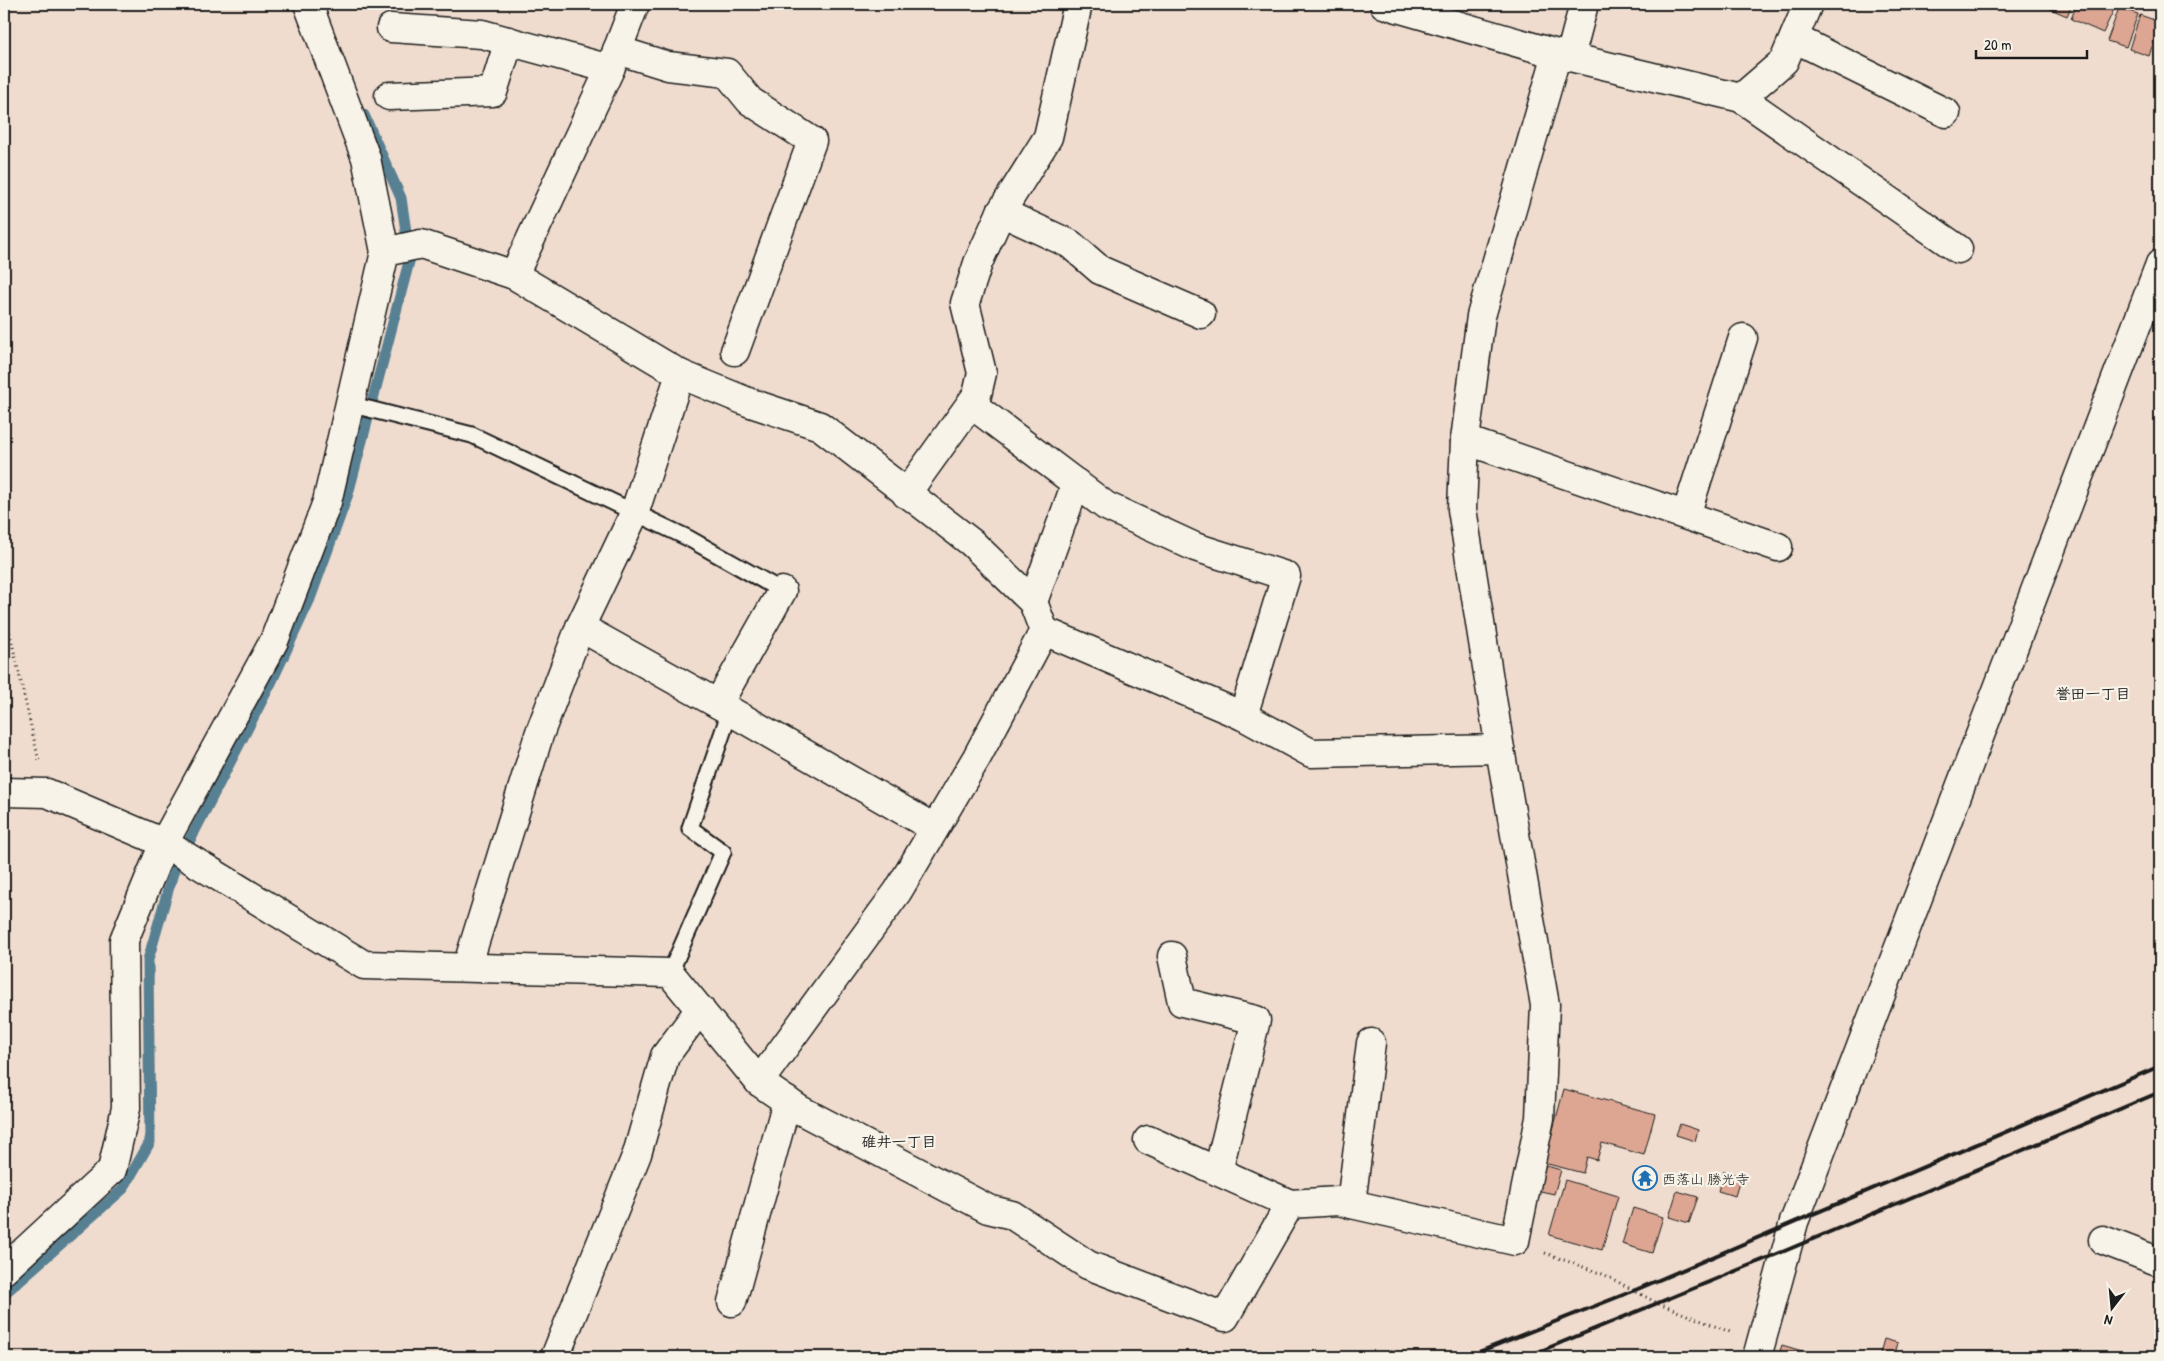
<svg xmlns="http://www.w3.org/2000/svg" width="2164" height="1361" font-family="'Patrick Hand','Klee One',sans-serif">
	<rect width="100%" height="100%" fill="#efdcce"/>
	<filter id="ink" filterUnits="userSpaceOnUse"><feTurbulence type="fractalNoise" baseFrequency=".02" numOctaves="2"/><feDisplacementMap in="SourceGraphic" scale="10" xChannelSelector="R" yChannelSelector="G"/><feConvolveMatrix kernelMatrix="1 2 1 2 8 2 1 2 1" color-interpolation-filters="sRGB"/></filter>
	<g filter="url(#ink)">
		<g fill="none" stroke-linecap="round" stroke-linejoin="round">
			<polyline stroke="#598093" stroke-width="11" points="4,1294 123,1189 150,1142 148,960 173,873 272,681 310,599 348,494 410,258 401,198 364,115"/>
		</g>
		<g fill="#dca692" stroke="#1c1c1c">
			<polygon points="2039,4 2072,4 2067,16"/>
			<polygon points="2077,4 2107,4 2115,7 2103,33 2071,19"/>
			<polygon points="2119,8 2138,14 2126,47 2107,41"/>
			<polygon points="2140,15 2160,22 2149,56 2129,49"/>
			<polygon points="1564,1089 1655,1114 1644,1155 1602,1143 1597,1160 1587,1157 1583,1173 1544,1163"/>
			<polygon points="1680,1124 1698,1130 1695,1141 1676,1135"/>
			<polygon points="1543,1165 1561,1170 1554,1194 1536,1190"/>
			<polygon points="1724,1171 1741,1176 1735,1196 1718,1191"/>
			<polygon points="1565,1180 1618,1196 1602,1250 1549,1235"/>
			<polygon points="1677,1191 1698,1197 1689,1223 1669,1217"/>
			<polygon points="1633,1208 1663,1217 1652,1253 1622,1244"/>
			<polygon points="1884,1339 1898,1343 1894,1357 1879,1357"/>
			<polygon points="1782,1345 1822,1357 1778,1357"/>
		</g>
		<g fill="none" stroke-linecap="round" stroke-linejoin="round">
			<defs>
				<g id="lane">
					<polyline points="349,404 472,435 688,538 782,591"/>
					<polyline points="670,973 723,852 690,828 730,711"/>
				</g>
				<g id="street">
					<polyline points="1384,4 1557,54 1741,98 1784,61 1808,4"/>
					<polyline points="391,28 482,34 610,69"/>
					<polyline points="1794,38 1946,113"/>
					<polyline points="617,50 668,66 727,73 750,101 812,141 735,351"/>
					<polyline points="1570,57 1584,4"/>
					<polyline points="389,96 493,92 509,41"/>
					<polyline points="1741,98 1958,249"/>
					<polyline points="1001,212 1070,244 1100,270 1201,314"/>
					<polyline points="385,252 421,244 514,275 680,374 748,402 820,426 972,543 1033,602 1044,631"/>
					<polyline points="514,275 610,69 635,4"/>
					<polyline points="971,404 1106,506 1195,547 1286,576 1243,716"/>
					<polyline points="1465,440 1778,547"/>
					<polyline points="906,494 977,395 982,373 965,303 978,263 1001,212 1048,137 1078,4"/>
					<polyline points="1686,515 1743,338"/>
					<polyline points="1033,602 1076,483"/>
					<polyline points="580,627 718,704 934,828"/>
					<polyline points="718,704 782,591"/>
					<polyline points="4,792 47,793 164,843 364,965 670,973 759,1082 898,891 977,757 1044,631 1243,716 1311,753 1500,749"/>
					<polyline points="1172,956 1182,1002 1256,1020 1218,1171"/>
					<polyline points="467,967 539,735 580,627 634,514 680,374"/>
					<polyline points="759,1082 800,1110 988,1209 1012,1215 1088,1265 1225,1317 1290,1204"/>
					<polyline points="1148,1140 1290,1204 1338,1201 1515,1241 1540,1118 1545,1005 1500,749 1462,509 1465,440 1481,316 1557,54"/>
					<polyline points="1351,1204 1371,1043"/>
					<polyline points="2103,1240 2160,1262"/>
					<polyline points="4,1270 112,1170 126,1108 124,940 164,843 274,641 327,502 385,252 366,158 308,4"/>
					<polyline points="732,1302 787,1101"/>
					<polyline points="555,1357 637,1154 665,1056 700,1009"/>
					<polyline points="1757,1357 1794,1222 2160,264"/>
				</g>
			</defs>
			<use href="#lane" stroke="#1c1c1c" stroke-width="19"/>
			<use href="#street" stroke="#1c1c1c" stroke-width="31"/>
			<g stroke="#1c1c1c" stroke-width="3" stroke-dasharray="1 4" stroke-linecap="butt">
				<polyline points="4,608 39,761"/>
				<polyline points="1545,1253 1605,1275 1659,1304 1730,1332"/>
			</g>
			<use href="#lane" stroke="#f7f3e8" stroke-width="15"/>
			<use href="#street" stroke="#f7f3e8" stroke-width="28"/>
			<g stroke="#1c1c1c" stroke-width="4">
				<polyline points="1466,1357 1633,1291 2160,1066"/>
				<polyline points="1526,1357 1787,1250 2160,1092"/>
			</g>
		</g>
	</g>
	<defs>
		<symbol id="temple-ring" viewBox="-11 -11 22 22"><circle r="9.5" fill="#f7f3e8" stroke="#1f6fb2" stroke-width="1.5"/><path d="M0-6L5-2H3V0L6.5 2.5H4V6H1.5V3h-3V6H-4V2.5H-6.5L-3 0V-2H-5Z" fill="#1f6fb2"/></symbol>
	</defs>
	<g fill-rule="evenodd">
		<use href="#temple-ring" x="1631" y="1164" width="28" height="28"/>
	</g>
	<g text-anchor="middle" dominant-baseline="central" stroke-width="4.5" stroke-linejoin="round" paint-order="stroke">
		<g font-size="14" fill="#1c1c1c" stroke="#f7f3e8" text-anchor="start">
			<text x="1662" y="1178">西落山 勝光寺</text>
		</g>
		<g font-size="15" font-weight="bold" fill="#1c1c1c" stroke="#f7f3e8">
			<text x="2093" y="693">誉田一丁目</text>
			<text x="899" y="1141">碓井一丁目</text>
		</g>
	</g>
	<rect width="2164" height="1361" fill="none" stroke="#f7f3e8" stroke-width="20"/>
	<rect x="10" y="10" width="2144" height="1341" fill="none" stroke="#1c1c1c" stroke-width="2" filter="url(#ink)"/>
	<g transform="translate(2112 1308) rotate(196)" stroke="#f7f3e8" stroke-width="4" paint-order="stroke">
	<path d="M0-4L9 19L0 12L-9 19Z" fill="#1c1c1c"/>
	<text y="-8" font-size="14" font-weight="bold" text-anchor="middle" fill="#1c1c1c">N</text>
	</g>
	<path d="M1976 50v8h111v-8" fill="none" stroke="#1c1c1c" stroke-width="2.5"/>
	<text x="1984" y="50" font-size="15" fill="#1c1c1c" stroke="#f7f3e8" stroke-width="4" paint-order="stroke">20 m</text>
</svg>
